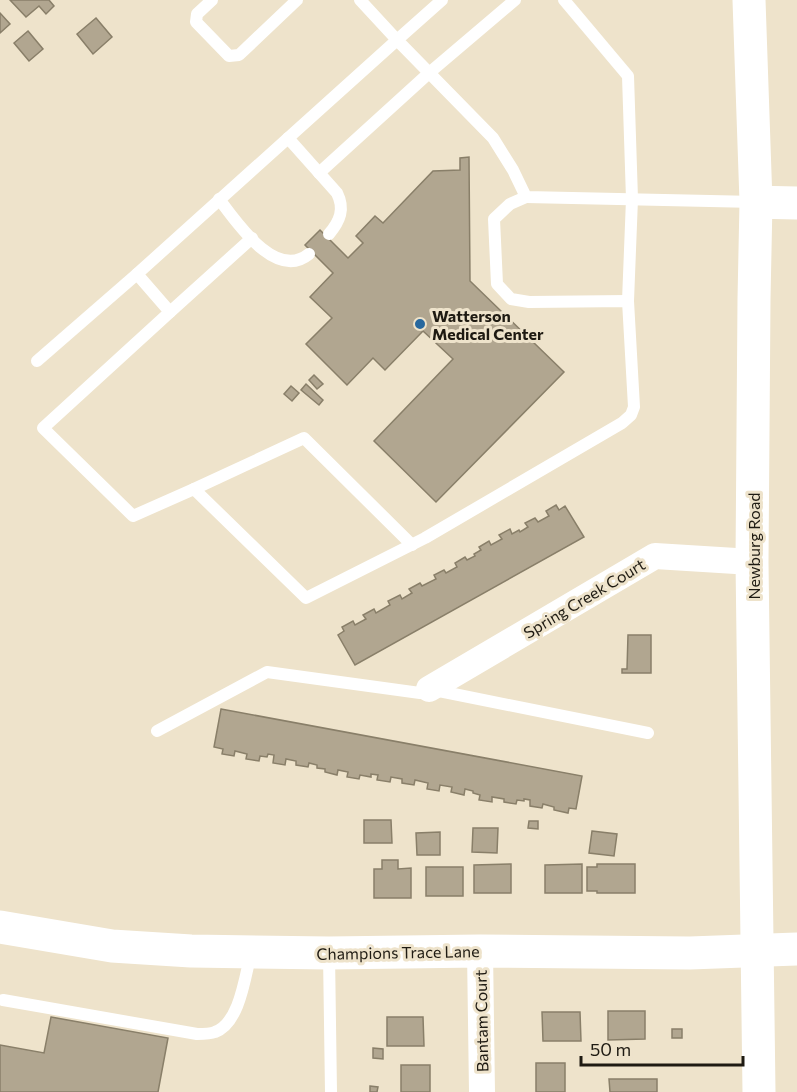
<svg xmlns="http://www.w3.org/2000/svg" width="797" height="1092" font-family="Commissioner,sans-serif">
	<rect width="100%" height="100%" fill="#eee3cb"/>
	<g fill="#b1a690" stroke="#897f69" stroke-width="1.5">
		<polygon points="10,0 49,0 54,6 46,14 39,6 26,17"/>
		<polygon points="0,13 10,24 0,33"/>
		<polygon points="96,18 112,37 93,54 77,34"/>
		<polygon points="28,31 43,49 29,61 14,43"/>
		<polygon points="469,157 470,281 564,372 436,502 374,441 453,359 423,331 385,370 373,358 347,385 306,344 332,318 310,297 333,273 305,245 320,230 348,258 363,243 356,236 375,216 383,223 433,171 460,170 460,158"/>
		<polygon points="314,375 323,384 317,389 309,380"/>
		<polygon points="306,384 323,400 319,405 301,390"/>
		<polygon points="291,386 299,393 292,401 284,394"/>
		<polygon points="556,505 559,510 565,506 584,537 355,665 338,635 344,631 342,627 353,621 355,625 366,619 363,615 374,609 376,613 390,605 388,601 400,595 402,599 412,593 409,589 420,583 422,586 436,579 434,575 444,570 446,573 457,567 455,563 465,557 467,560 475,556 474,554 481,550 479,547 489,541 491,545 502,539 499,535 510,529 512,534 519,530 520,532 528,527 525,523 535,518 538,522 549,516 546,511"/>
		<polygon points="628,635 651,635 651,673 622,673 622,669 627,669"/>
		<polygon points="221,709 582,776 576,809 569,808 568,813 554,810 554,807 543,804 542,808 530,806 530,800 524,799 524,801 517,800 516,804 504,802 504,799 492,797 492,802 479,800 480,795 473,793 473,791 465,789 464,795 451,792 452,787 440,785 439,791 427,789 428,783 415,780 414,785 402,783 402,779 391,777 390,782 377,780 378,775 371,774 371,777 360,775 359,779 347,777 348,772 338,770 337,775 325,772 325,769 317,768 317,765 309,763 308,767 296,765 296,761 286,759 285,765 273,763 274,755 268,754 267,757 260,756 259,761 246,759 247,754 235,751 234,756 222,754 223,749 214,747"/>
		<polygon points="364,820 391,820 392,843 364,843"/>
		<polygon points="529,821 538,821 538,829 528,828"/>
		<polygon points="473,828 498,828 497,853 472,852"/>
		<polygon points="592,831 617,834 614,856 589,853"/>
		<polygon points="440,832 440,855 417,855 416,833"/>
		<polygon points="382,860 398,860 398,869 411,868 411,898 374,898 374,869 382,869"/>
		<polygon points="511,864 511,893 474,893 474,865"/>
		<polygon points="582,864 582,893 545,893 545,865"/>
		<polygon points="597,864 635,864 635,893 597,893 597,891 587,891 587,867 597,867"/>
		<rect x="426" y="867" width="37" height="29"/>
		<polygon points="608,1011 645,1011 645,1039 608,1040"/>
		<polygon points="542,1012 580,1012 581,1041 543,1041"/>
		<polygon points="51,1017 168,1038 158,1092 0,1092 0,1045 44,1053"/>
		<polygon points="387,1017 423,1017 424,1046 387,1046"/>
		<rect x="672" y="1029" width="10" height="9"/>
		<polygon points="373,1048 383,1049 383,1059 373,1058"/>
		<rect x="536" y="1063" width="29" height="29"/>
		<rect x="401" y="1065" width="29" height="27"/>
		<polygon points="609,1079 657,1079 657,1092 610,1092"/>
		<polygon points="370,1086 378,1087 377,1092 370,1092"/>
	</g>
	<g fill="none" stroke-linecap="round" stroke-linejoin="round">
		<g stroke="#fff" stroke-width="12">
			<polyline points="212,0 197,14 196,22 229,56 239,55 297,0"/>
			<polyline points="360,0 397,40 137,274 170,312 43,428 133,516 194,489 306,598 425,538 622,423 631,415 634,407 628,301 529,302 511,299 497,284 494,219 510,204 526,197"/>
			<polyline points="442,0 397,40 493,138 513,170 526,197 756,202"/>
			<polyline points="564,0 628,76 632,199 628,301"/>
			<path d="M288,138L337,193C345,209 340,221 329,234"/>
			<polyline points="319,173 429,73 515,0"/>
			<path d="M219,199C237,223 276,281 309,254"/>
			<polyline points="170,312 252,238"/>
			<polyline points="37,361 137,274"/>
			<polyline points="194,489 304,438 412,545"/>
			<polyline points="157,731 267,672 420,693 429,689 648,733"/>
			<polyline points="329,954 331,1092"/>
			<path d="M3,1000L197,1034C202,1034 210,1034 215,1032C240,1023 245,976 251,953"/>
		</g>
		<g stroke="#fff" stroke-width="26">
			<polyline points="429,689 655,556 752,562"/>
			<polyline points="480,951 482,1092"/>
		</g>
		<g stroke="#fff" stroke-width="33">
			<polyline points="749,0 756,202 754,299 752,562 759,1092"/>
			<polyline points="756,202 797,203"/>
			<polyline points="0,927 112,946 191,951 329,953 480,951 690,953 797,949"/>
		</g>
	</g>
	<circle fill="#28689e" stroke="#eee3cb" stroke-width="2" cx="420" cy="324" r="6"/>
	<g text-anchor="middle" dominant-baseline="central" stroke-width="6" stroke-linejoin="round" paint-order="stroke">
		<g font-size="16" font-weight="bold" fill="#1e1a12" stroke="#eee3cb" text-anchor="start">
			<text x="432" y="315">Watterson<tspan x="432" dy="18">Medical Center</tspan></text>
		</g>
		<g font-size="16" fill="#1e1a12" stroke="#eee3cb">
			<text transform="translate(753 546) rotate(-90)">Newburg Road</text>
			<text transform="translate(584 598) rotate(-31)">Spring Creek Court</text>
			<text transform="translate(398 952) rotate(-1)">Champions Trace Lane</text>
			<text transform="translate(481 1021) rotate(-91)">Bantam Court</text>
		</g>
	</g>
	<path d="M581 1056v9h162v-9" fill="none" stroke="#1e1a12" stroke-width="3"/>
	<text x="590" y="1056" font-size="18" fill="#1e1a12" stroke="#eee3cb" stroke-width="4.5" paint-order="stroke">50 m</text>
</svg>
